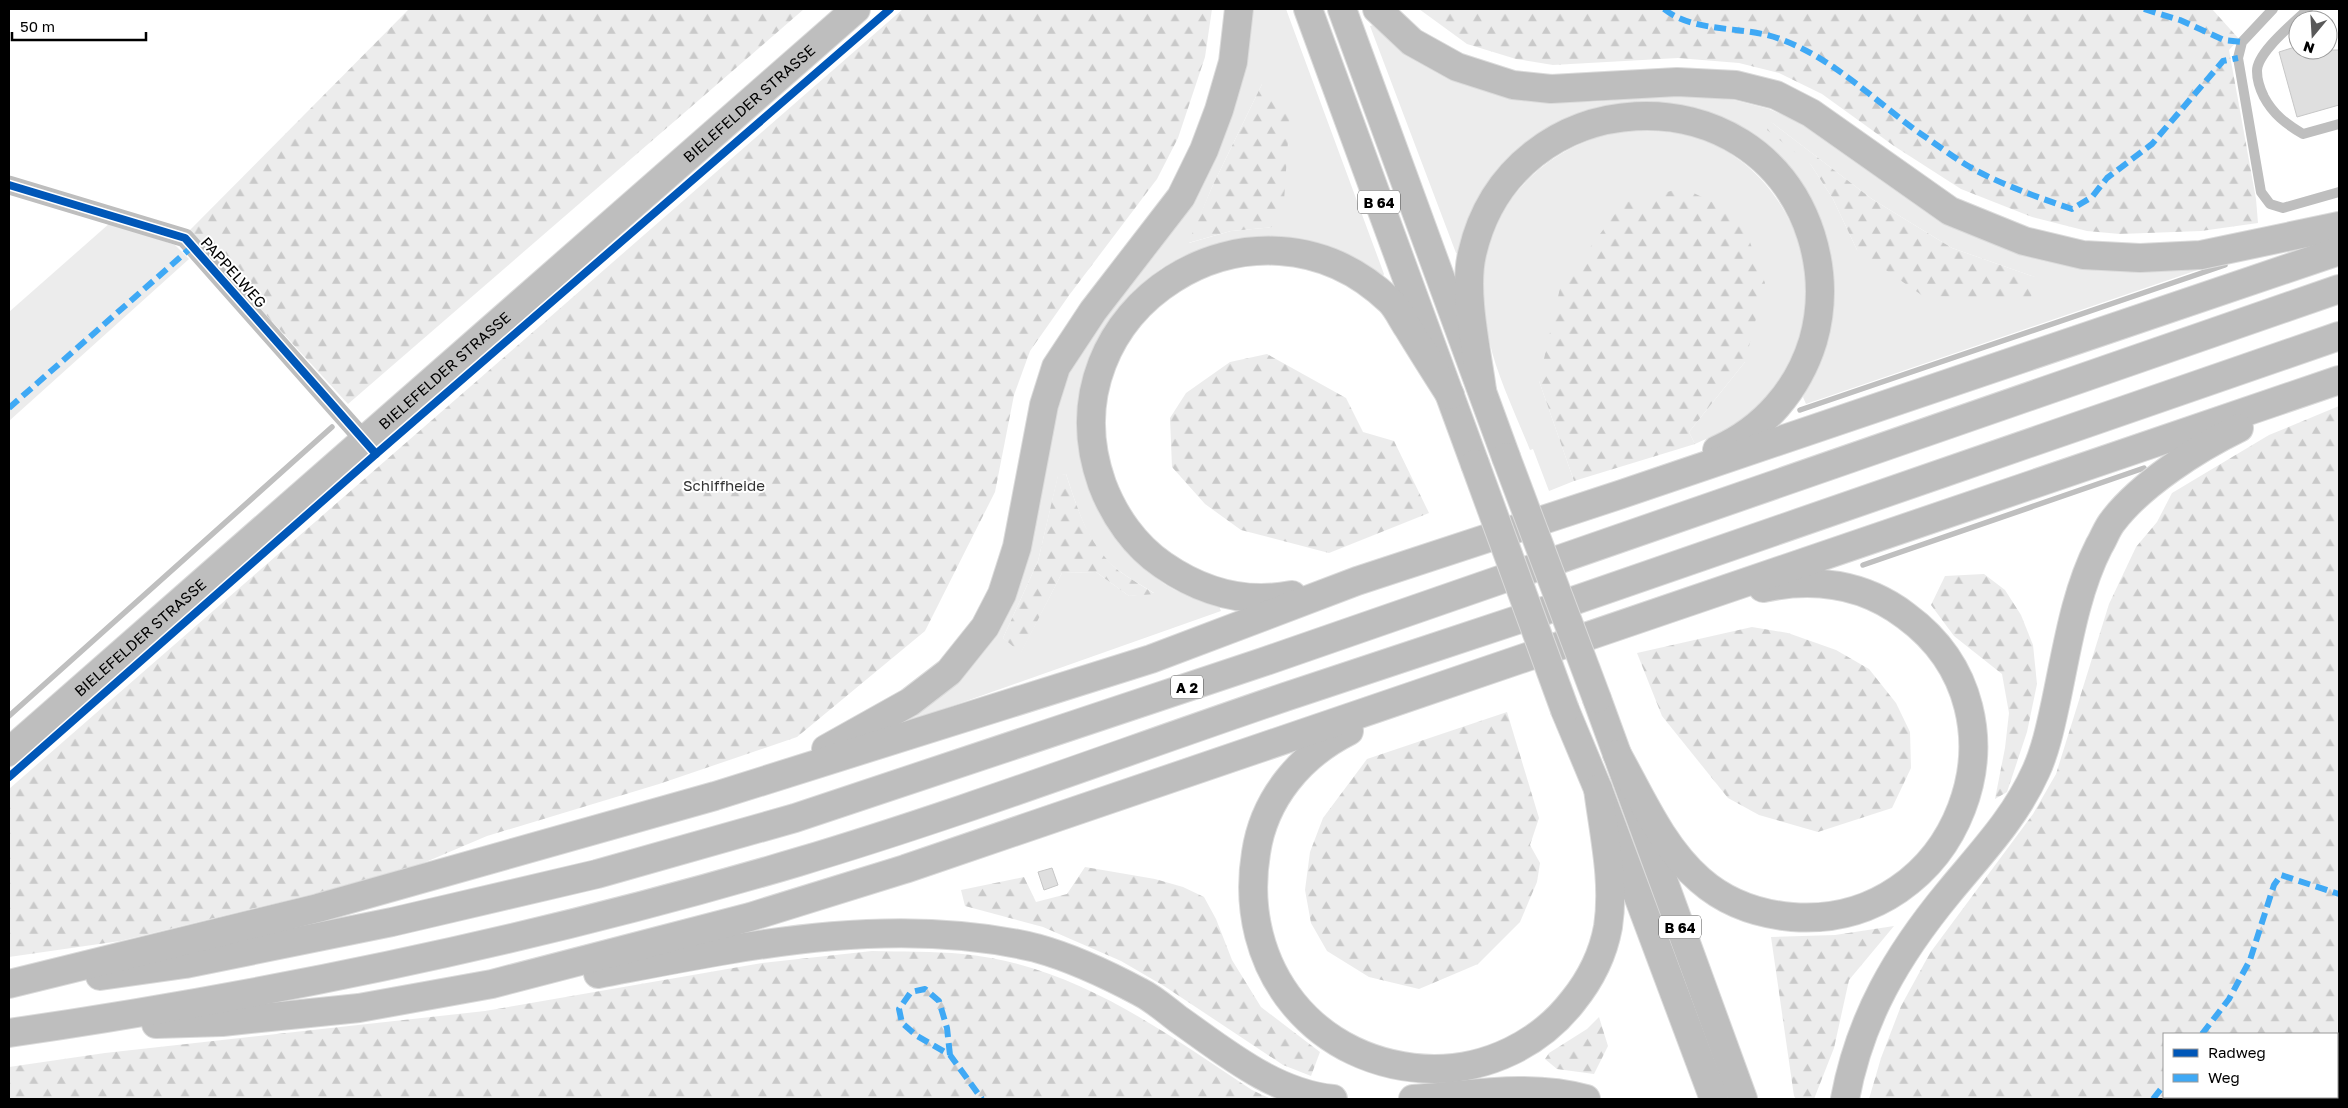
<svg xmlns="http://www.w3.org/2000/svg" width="2348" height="1108" font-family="'Golos Text',sans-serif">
	<defs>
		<pattern id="forest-firs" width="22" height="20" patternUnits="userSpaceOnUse" patternTransform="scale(1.25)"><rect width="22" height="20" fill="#ececec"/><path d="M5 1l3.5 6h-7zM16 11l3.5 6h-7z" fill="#c9c9c9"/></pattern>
	</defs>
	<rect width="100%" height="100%" fill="#fff"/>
	<g fill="#ececec" fill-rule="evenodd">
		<path d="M1252,9H1286L1384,274L1383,276C1333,241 1277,227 1218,244C1203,249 1187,253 1172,262C1118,293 1088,350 1082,411C1081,420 1078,431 1079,441C1079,448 1082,456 1084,463C1091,494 1100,516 1120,540C1135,558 1152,578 1173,589C1187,596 1203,601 1219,606L1221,611L901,724L900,720L991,637L1043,445L1067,373L1103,318L1155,255L1190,204ZM1262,84L1274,227L1231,231L1189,243L1212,187ZM1066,474C1075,501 1083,528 1099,551C1113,570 1135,581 1154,593L1129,596L1096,572L1062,573L1021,652L1003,638L1038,561L1058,476Z"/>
		<path d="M1377,24L1548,101L1592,102L1678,95L1734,100L1769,109L1804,125L1942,221L2221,262L1806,404L1803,397L1823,353L1828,252L1818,218L1799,186L1699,111L1661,104L1622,106L1566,123L1461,254L1456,253L1370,26ZM1771,122L1872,199L1952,248L2035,277L1857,250L1833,199L1811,165Z"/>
		<path d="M1622,131C1649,131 1675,130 1701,139C1786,171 1830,272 1793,355C1784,377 1767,405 1747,419C1731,429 1712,436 1695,444L1689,432L1745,362L1539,381L1574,481L1549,491L1533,449L1530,450C1516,415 1497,376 1489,340C1482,312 1480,261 1491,235C1514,179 1564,142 1622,131Z"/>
		<polygon points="110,223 175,245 189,259 9,421 9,312"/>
	</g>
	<g fill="url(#forest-firs)" fill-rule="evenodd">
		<polygon points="409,9 804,9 348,404 189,231"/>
		<polygon points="903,9 1212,9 1205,57 1178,138 1157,179 1070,294 1030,351 1014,395 995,492 925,631 797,737 659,784 487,836 421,864 317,893 120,941 9,957 9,789"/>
		<polygon points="1419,9 2212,9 2239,39 2229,50 2256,199 2258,223 2201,231 2120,234 2087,231 2032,217 1961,189 1894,146 1822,94 1779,73 1739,63 1678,58 1553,65 1516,59 1467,44"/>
		<polygon points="1262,84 1290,111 1284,201 1274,227 1231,231 1188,243 1212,187"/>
		<polygon points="1771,122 1872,199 1952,248 2035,277 2031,299 1923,296 1857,250 1833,199 1811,165 1767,130"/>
		<polygon points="1683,188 1740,215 1765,283 1745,362 1689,432 1695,444 1574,481 1539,381 1560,288 1623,203"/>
		<polygon points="1267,354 1346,398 1363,432 1394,441 1429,513 1329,553 1241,530 1205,504 1172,467 1170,418 1186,393 1230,362"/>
		<path d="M2339,406V1099H1869L1881,1058L1901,1006L1930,953L2033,814L2056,774L2109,604L2136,547L2157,522L2172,493L2269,435ZM2164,1034H2337V1097H2164Z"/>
		<path d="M1066,474C1078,510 1088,545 1119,571C1130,579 1143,586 1155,594L1129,596L1096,572L1062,573L1021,653L1003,638L1038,561L1058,475Z"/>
		<polygon points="1984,574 2005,590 2021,615 2033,645 2037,684 2027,732 2007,792 1995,799 2005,748 2009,713 2002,674 1954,636 1931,605 1945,576"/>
		<polygon points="1752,627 1788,633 1836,650 1869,669 1896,703 1910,732 1911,768 1892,808 1818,832 1759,815 1728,798 1662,716 1637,653"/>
		<polygon points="1507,712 1539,818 1530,845 1540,863 1537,882 1520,922 1478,964 1419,989 1369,977 1327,951 1311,923 1305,890 1310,852 1323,818 1367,759"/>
		<polygon points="1085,867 1155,879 1183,887 1204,897 1216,919 1232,960 1261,1007 1320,1052 1311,1076 1283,1065 1164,986 1121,961 1043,927 965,906 961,890 1024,877 1036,902 1067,894"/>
		<polygon points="1894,926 1849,980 1834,1048 1814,1099 1796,1099 1794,1096 1771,937 1835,935"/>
		<path d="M872,951C902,952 933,951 963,954C1075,965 1161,1030 1252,1090L1271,1099H9V1067L105,1053L485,1011L762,963Z"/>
		<polygon points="1599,1017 1608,1046 1594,1074 1557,1069 1545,1059 1549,1053 1587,1029"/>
	</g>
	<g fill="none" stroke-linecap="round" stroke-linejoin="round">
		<g stroke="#bfbfbf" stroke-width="5.5">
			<polyline points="1800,410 2225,265"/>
			<polyline points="1863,565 2144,468"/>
			<polyline points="9,716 332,427"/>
		</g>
	</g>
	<g fill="#dfdfdf" stroke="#c7c7c7">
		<polygon points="2298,46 2298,50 2339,50 2339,105 2297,117 2279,52"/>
		<polygon points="1052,868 1058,885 1044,890 1038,872"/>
	</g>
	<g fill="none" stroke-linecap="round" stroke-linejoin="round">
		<defs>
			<g id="primary">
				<path id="s1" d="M9,752L856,9"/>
			</g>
			<g id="trunk">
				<polyline points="1308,9 1475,464"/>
				<polyline points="1342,9 1506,457"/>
				<polyline points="1597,699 1743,1099"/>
				<polyline points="1565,710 1598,789 1714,1099"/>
			</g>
			<g id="motorway">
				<polyline points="1377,9 1412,42 1457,67 1513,85 1551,89 1677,82 1736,85 1776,95 1811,113 1950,211 2024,241 2083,255 2140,258 2201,255 2339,226"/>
				<path d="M1482,390C1477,352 1463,292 1472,254C1511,80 1757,67 1811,235C1822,270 1823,306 1813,341C1798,390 1764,429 1717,450"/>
				<path d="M1292,595C1246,604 1202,592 1163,565C1135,546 1114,516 1102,484C1040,309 1257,173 1390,301C1397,308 1402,319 1408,328C1422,351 1436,373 1450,395"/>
				<path d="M1349,731C1301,755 1264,798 1256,853C1237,968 1315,1067 1434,1069C1487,1069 1540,1044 1573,1001C1590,980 1603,954 1608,927C1615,882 1604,835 1598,789"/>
				<polyline points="826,749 910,702 949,672 985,627 1002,594 1017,547 1044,405 1056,367 1093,311 1181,197 1204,150 1219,110 1233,62 1239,9"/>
				<path d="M1617,754C1641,797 1662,847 1700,880C1725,902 1758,914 1792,917C1957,930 2041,715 1906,616C1864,584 1814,577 1763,588"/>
				<path d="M598,974C740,947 891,913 1036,948C1069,957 1110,976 1140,992C1154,999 1166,1010 1178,1019C1225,1052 1274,1093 1333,1099"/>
				<polyline points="100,976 185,964 392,922 597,874 795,818 1263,662 2339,289"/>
				<polyline points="9,984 318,908 715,796 1151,659 1357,581 1622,494 2339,251"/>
				<polyline points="156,1024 222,1022 359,1008 492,984 750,917 905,869 2339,380"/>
				<path d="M9,1033C276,994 539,939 798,862C962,813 1123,752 1285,697C1370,668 1456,641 1541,612C1807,521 2073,427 2339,336"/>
				<path d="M1413,1099C1470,1095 1531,1083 1586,1099"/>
				<path d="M1845,1099C1860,1018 1897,955 1949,892C1981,853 2015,818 2036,771C2046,749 2051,724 2056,701C2067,649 2075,593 2099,546C2104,538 2107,528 2113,521C2141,484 2198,448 2239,428"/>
			</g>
		</defs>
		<use href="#primary" stroke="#dbdbdb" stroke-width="30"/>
		<use href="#trunk" stroke="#dbdbdb" stroke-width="30"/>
		<use href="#motorway" stroke="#dbdbdb" stroke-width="30"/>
		<g stroke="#bebebe" stroke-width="10">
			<polyline points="2273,9 2242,42 2238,58 2261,192 2270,204 2283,208 2339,192"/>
			<path d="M2308,9C2295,22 2257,52 2257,71C2257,80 2260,89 2264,97C2273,114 2286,124 2303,134L2339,124"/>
		</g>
		<polyline stroke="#bebebe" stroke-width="19" points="9,185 185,238 364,440"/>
		<use href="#primary" stroke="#bebebe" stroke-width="28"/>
		<use href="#trunk" stroke="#bebebe" stroke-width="28"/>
		<use href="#motorway" stroke="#bebebe" stroke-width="28"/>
		<defs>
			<g id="trunk-bridge">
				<polyline points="1506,457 1597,699"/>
				<polyline points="1475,464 1565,710"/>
			</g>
		</defs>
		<use href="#trunk-bridge" stroke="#dbdbdb" stroke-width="30" stroke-linecap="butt"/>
		<use href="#trunk-bridge" stroke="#bebebe" stroke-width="28"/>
		<g stroke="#3fa9f5" stroke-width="6" stroke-dasharray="12 6" stroke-linecap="butt">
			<path d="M1664,9C1696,34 1743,25 1780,39C1833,58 1876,102 1921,134C1939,146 1958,161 1977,171C2008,187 2040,198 2072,209L2092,197L2107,178L2152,144L2223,61L2238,58"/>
			<polyline points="2144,9 2180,20 2224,40 2242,42"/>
			<polyline points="9,408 193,246"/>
			<polyline points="2202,1034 2229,999 2250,960 2274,885 2281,875 2339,894"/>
			<polyline points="950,1055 947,1028 939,1001 925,989 911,992 899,1009 902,1023 917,1036 950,1055 982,1099"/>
			<polyline points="2153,1099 2164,1085"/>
		</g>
		<defs>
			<g id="cycleway">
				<polyline points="9,185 185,238 376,454"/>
				<polyline points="9,777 376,454 890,9"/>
			</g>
		</defs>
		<use href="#cycleway" stroke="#fff" stroke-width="11"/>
		<use href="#cycleway" stroke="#0057b8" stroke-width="8"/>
	</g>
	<g text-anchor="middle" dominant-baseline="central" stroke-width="4" stroke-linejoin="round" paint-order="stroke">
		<g fill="#fff" stroke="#4c4c4c" stroke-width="1">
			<rect x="1358" y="190.5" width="42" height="23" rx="4"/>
			<rect x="1171" y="675.5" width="32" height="23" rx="4"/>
			<rect x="1659" y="915.5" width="42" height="23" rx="4"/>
		</g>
		<g font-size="14" font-weight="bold" fill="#000">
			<text x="1379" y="202">B 64</text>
			<text x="1187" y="687">A 2</text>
			<text x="1680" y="927">B 64</text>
		</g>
		<g font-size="15" fill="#000" stroke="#fff">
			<text stroke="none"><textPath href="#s1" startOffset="984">BIELEFELDER STRASSE</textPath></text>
			<text transform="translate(234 272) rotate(48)">PAPPELWEG</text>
			<text stroke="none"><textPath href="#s1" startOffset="579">BIELEFELDER STRASSE</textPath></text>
			<text stroke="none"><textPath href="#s1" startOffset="174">BIELEFELDER STRASSE</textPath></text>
		</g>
		<g font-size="15" fill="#333" stroke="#fff">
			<text x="724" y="485">Schiffheide</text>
		</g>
	</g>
	<rect width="2348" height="1108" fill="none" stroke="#000000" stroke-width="20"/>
	<rect x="2163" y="1033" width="175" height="65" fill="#ffffff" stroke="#999999"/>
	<rect x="2173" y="1049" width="25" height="8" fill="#0057b8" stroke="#999999"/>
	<text x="2208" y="1058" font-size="15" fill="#000000">Radweg</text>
	<rect x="2173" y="1074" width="25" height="8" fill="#3fa9f5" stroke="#999999"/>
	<text x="2208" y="1083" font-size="15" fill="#000000">Weg</text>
	<g transform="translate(2313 35) rotate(198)"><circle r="24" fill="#ffffff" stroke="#999999"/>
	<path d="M0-4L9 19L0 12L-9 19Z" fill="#595959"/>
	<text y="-8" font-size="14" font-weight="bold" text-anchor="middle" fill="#000000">N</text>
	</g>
	<path d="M12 32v8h134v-8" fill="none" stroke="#000000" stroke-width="2.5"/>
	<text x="20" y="32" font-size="15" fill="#000000" stroke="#ffffff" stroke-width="4" paint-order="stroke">50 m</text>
</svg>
